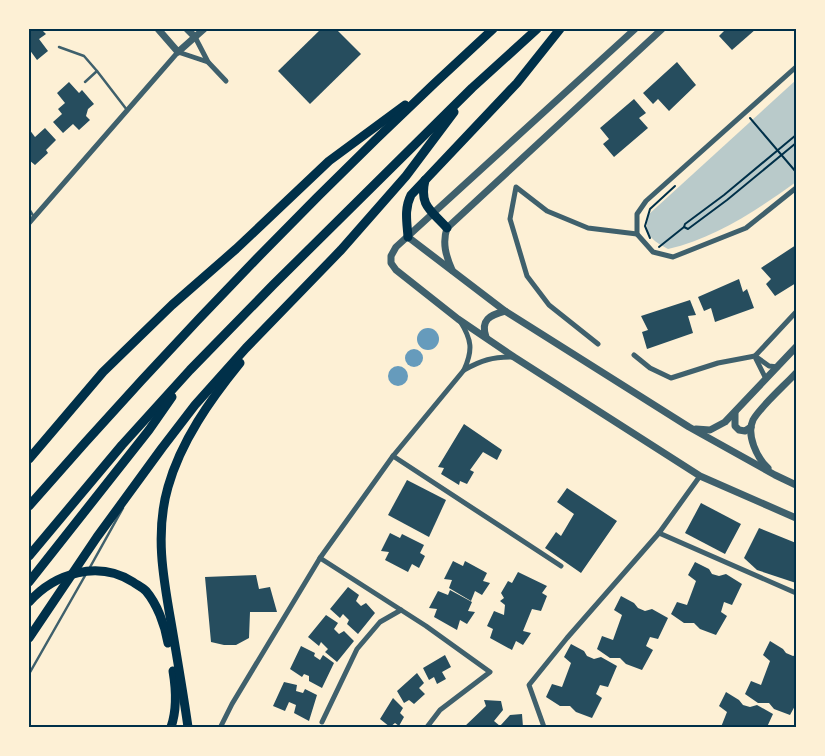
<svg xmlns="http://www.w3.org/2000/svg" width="825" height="756" font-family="Commissioner,sans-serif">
	<rect width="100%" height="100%" fill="#fdf0d5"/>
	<path fill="#b9caca" d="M796,80V182C757,210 715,238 668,249C651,240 644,235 648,215Z"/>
	<g fill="#669bbc">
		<circle cx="428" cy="339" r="11"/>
		<circle cx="414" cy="358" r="9"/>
		<circle cx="398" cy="376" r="10"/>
	</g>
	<g fill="#264d5e">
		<polygon points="29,29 41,29 46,34 39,39 48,51 37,60 29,49"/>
		<polygon points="321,29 336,29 361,54 310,104 278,71"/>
		<polygon points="726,29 756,29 732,50 719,36"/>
		<polygon points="677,62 696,85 669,111 658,99 653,104 643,93"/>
		<polygon points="69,82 79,93 82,90 94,104 88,109 86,116 90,120 79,130 73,124 63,133 53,122 62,114 58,109 65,103 57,93"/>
		<polygon points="634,99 646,113 639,118 648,128 614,157 603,144 609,139 600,128"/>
		<polygon points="45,128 56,140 46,150 48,153 35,165 29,160 29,129 35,137"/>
		<polygon points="796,245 796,283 775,296 766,284 771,279 761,268"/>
		<polygon points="739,279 743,292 747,289 754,308 715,322 711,308 704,311 698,297"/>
		<polygon points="690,300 696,315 688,316 693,333 647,349 642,332 648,330 641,316"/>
		<polygon points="464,424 502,450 497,460 483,452 470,470 474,472 467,484 460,481 459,485 441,474 444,468 438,467"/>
		<polygon points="407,480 446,500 429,537 388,515"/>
		<polygon points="567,488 617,521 581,573 545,548 556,532 561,536 574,514 557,502"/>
		<polygon points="701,503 741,524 725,554 685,533"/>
		<polygon points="759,528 796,543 796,583 757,570 744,558"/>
		<polygon points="390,533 400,538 402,534 424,545 420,553 425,556 419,568 412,564 408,572 385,560 389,552 381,551"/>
		<polygon points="453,561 463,566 465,561 487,573 483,581 490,583 482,595 475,591 471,601 449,588 452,580 444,579"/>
		<polygon points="695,562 709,569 712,574 719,576 726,574 742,584 732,605 724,602 721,612 727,616 716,635 700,629 694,623 684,623 671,614 677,602 687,605 696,581 688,575"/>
		<polygon points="518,572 547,586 542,593 547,596 541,611 532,609 523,631 531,633 523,645 516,641 512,650 490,638 493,629 487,626 494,611 504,615 505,605 500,601 504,598 501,593 508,581 512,583"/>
		<polygon points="256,575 259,589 270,587 277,612 250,612 249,638 236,645 224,645 211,642 205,577"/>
		<polygon points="348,587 359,595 356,601 361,606 366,603 375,613 358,634 347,624 349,620 343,614 340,618 330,609"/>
		<polygon points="450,590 472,602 468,611 475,612 467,624 460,620 457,630 434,617 437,609 429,608 438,591 448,595"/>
		<polygon points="621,596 634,603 638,608 645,611 652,609 668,618 658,639 650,637 646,646 653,650 642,670 626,664 620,658 610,658 597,649 602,636 613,640 622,615 614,610"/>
		<polygon points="326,615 338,623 334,629 339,634 344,631 354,641 337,662 325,652 328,649 321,642 319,646 308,637"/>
		<polygon points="770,641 783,649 786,653 793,656 796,655 796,687 795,691 796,693 796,704 790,715 774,709 769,703 758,703 745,694 751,681 761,685 770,661 763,655"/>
		<polygon points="571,644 584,651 587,656 594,659 601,657 617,666 608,687 600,685 596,694 602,698 592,718 576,712 570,706 560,706 546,697 552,684 562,687 571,663 564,657"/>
		<polygon points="301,646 315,653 314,656 320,660 323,655 334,663 322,688 309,681 309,676 304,674 302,677 290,669"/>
		<polygon points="445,655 451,667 442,672 446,679 437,684 434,677 429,680 423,668"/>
		<polygon points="417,673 424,683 419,688 425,694 414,704 409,700 404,703 397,691"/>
		<polygon points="284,682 297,685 296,691 303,693 305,689 317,695 309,721 294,713 296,705 289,702 285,711 273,706"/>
		<polygon points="726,692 739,700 743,705 750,707 757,705 773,714 767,727 721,727 727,712 719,706"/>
		<polygon points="393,698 403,708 400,713 404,717 399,726 395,723 390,727 380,719"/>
		<polygon points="484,700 501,701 503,710 494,721 500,726 510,715 522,714 523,727 464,727 486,706"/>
	</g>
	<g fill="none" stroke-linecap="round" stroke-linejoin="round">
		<g stroke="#003049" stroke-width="2">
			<polyline points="750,118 796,172"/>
			<polyline points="684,227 688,229 727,200 796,143"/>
			<polyline points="650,238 645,226 650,209 675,186"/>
			<polyline points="659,247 684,227 685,224 724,195 796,135"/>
		</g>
		<g stroke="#3f606c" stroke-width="2.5">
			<polyline points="59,47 84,56 97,71"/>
			<polyline points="85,82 97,71 127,110"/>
			<polyline points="29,209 34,217"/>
			<polyline points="89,569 123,508"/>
			<polyline points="29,674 86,574"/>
		</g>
		<g stroke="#3f606c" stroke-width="5">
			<polyline points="195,37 208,62 226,81"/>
			<polyline points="796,67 646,201 637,214 637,234 653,252 673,257 746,228 796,188"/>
			<polyline points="29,223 178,52 208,62"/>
			<polyline points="598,344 549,305 527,276 510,219 516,187 547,211 588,228 637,234"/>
			<polyline points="634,355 650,368 671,378 718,363 755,356 796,312"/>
			<polyline points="755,356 769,366 778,367"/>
			<polyline points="756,359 766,379"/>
			<path d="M464,370C482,360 492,357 513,357"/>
			<polyline points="393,456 561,566"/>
			<polyline points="700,476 659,533 796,593"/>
			<polyline points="320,558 426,626 490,672 440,710 427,727"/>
			<polyline points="322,722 357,649 380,622 401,610"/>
			<path d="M221,726L232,704L320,558L393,456L464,370C473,350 472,340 460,321"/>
			<polyline points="544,727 529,685 567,638 659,533"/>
		</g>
		<g stroke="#3f606c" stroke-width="7">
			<polyline points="158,29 178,52 204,29"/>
			<polyline points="187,29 195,37"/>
			<polyline points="635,29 396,247 391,256 391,263 396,270 458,319 514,357 700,476 796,518"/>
			<polyline points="408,237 505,311 689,427 775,475 796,485"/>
			<path d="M452,270C446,256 442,243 447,228L662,29"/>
			<path d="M486,337C480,320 490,315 505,311"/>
			<polyline points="735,413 735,426 739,430 745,431 751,427"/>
			<polyline points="696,429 710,430 725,422 796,347"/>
			<path d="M768,468C757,458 746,435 753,420C759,408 786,384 796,373"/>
		</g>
		<g stroke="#003049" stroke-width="9">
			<path d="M425,180C419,206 431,210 447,228"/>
			<path d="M408,237C407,222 404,209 411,195L517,83L560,29"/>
			<polyline points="29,459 103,372 172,305 236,249 329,161 405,105"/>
			<path d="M29,506C175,339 329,179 493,29"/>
			<polyline points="29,556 122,445 190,370 273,285 472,88 537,29"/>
			<polyline points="29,582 149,430 172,397"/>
			<path d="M29,602C55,573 98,560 133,582C137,585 142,587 146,591C157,604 165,625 168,643"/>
			<polyline points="29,638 97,537 162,448 195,405 246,348 341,250 406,176 454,112"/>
			<path d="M171,727C177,710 176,689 173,671"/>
			<path d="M188,727C183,692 177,657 171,622C163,577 155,532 168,487C181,441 210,400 240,363"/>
		</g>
	</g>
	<rect width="825" height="756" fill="none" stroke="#fdf0d5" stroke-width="60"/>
	<rect x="30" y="30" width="765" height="696" fill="none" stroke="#003049" stroke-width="2"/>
</svg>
